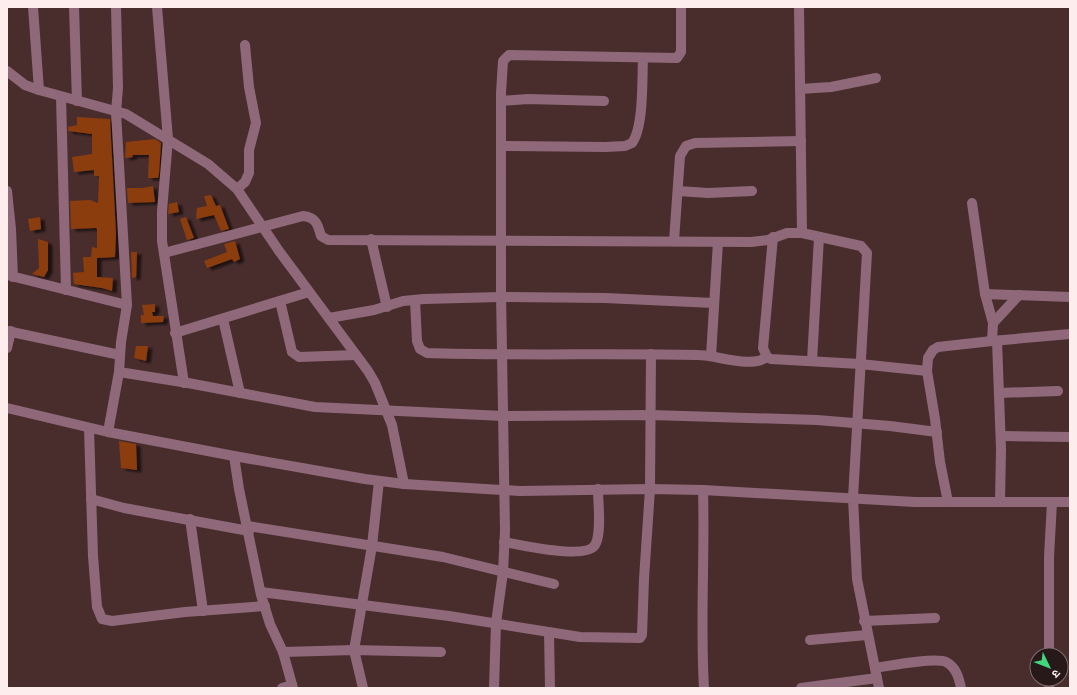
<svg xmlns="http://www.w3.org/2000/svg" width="1077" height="695" font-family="'DejaVu Sans','Noto Sans Devanagari',sans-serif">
	<defs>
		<filter id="shadow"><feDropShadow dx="4.5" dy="2.5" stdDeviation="1" flood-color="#0009"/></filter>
	</defs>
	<rect width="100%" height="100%" fill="#492d2d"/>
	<g fill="#8b3c0f" filter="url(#shadow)">
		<polygon points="77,117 110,119 116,234 115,257 97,258 97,277 113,278 112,291 102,288 74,284 73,273 84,272 83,257 91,257 92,247 97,248 97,229 96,228 71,229 70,201 90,200 98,203 99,176 94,176 94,170 74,172 72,157 92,154 92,134 68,131 68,127 77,125"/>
		<polygon points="155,139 161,143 159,174 158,178 148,178 149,155 132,155 133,157 125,158 126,142"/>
		<polygon points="153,186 155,202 128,203 127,188 142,188"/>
		<polygon points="211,195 216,206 220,205 229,229 221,231 214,215 196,219 197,208 207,206 204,196"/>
		<polygon points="177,202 179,212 168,214 169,204"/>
		<polygon points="40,217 41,229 30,231 28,219"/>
		<polygon points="186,217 194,238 187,240 180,219"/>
		<polygon points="38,239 48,242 48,270 44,277 32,274 39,268"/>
		<polygon points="235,241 240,259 234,262 232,259 207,268 204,261 227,252 224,244"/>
		<polygon points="131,252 137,252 136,277 132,278"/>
		<polygon points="155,304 155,312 152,312 153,316 164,316 163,322 141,323 141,315 144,315 142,305"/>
		<polygon points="136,346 148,346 146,361 134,358"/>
		<polygon points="119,441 136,444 137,470 121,468"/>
	</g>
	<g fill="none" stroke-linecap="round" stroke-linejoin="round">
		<g stroke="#8f6979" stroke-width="10">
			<polyline points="33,7 39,90"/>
			<polyline points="74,7 77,101"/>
			<polyline points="116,7 118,88 116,112 127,305 121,342 119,372 188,383 315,407 503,416 651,415 817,420 890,426 937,432"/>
			<polyline points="157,7 168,139 162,211 162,241 184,383"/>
			<polyline points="799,7 802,233"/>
			<polyline points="7,71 25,85 39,90 126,114 208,164 237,189 279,251 368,371 375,383 392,425 404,484"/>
			<polyline points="800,89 831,87 876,78"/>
			<polyline points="61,97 66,290"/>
			<polyline points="501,101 528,99 604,101"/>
			<path d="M502,146L605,147L625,146L632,143C644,127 642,78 643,58"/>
			<polyline points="237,189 245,182 249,173 249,150 256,123 249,87 245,45"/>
			<polyline points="7,191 11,229 13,277"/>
			<polyline points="678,191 708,193 752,191"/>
			<polyline points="773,237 763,348 767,357 771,359 860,364 927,371"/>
			<polyline points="371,239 387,307"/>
			<polyline points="674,241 680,156 686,146 695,143 801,141"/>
			<path d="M164,253L303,216C316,217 318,225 321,236L328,240L751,242L768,240L787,233H802L861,246L867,253L853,498L857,579L879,688"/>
			<polyline points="7,275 127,305"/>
			<polyline points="985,294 1070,297"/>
			<path d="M415,300L417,341L420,349L427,353C517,356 608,353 698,355C718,355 750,369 767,357"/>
			<polyline points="280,301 292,352 299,357 356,355"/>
			<polyline points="329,318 374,310 403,301 424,299 501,297 605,298 714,303"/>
			<polyline points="223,319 240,393"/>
			<polyline points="993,323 1019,295"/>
			<polyline points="7,331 120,355"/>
			<polyline points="175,333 309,292"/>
			<polyline points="992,341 1070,334"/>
			<polyline points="997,341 1001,449 1000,502"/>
			<polyline points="7,348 11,331"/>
			<polyline points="711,356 718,242"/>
			<polyline points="812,361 819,237"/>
			<polyline points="999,393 1058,391"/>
			<polyline points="7,408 108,432 234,456 365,479 404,484 520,491 650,489 703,490 915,502 1070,502"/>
			<polyline points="89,428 93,556 97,607 102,619 112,621 185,612 265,606"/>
			<polyline points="108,432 119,372"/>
			<polyline points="1001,436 1070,437"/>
			<polyline points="234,456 239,489 261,595 270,624 283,652 293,688"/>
			<path d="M703,490C705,556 700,622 704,688"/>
			<polyline points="91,499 124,508 249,531"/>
			<polyline points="948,502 940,462 935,419 927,371 928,358 933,350 938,347 992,341 993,323 985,294 972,203"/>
			<polyline points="190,519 203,611"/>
			<polyline points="248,526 443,557 554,584"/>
			<path d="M504,542C520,545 586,560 595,545C602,534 598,503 598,489"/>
			<polyline points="261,592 449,616 580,637 640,638 642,635 644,579 650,489 651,354"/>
			<polyline points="864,621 935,618"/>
			<polyline points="549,632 550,688"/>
			<polyline points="810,640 867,635"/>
			<polyline points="283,652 354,650 441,652"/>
			<polyline points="1049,655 1049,557 1052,502"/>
			<path d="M875,668C889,666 935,657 946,662C956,667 959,678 961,688"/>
			<polyline points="282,688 292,685"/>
			<polyline points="363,688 354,650 372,546 379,481"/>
			<polyline points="494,688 496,623 503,572 505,531 501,293 501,93 503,61 509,55 677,58 681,52 681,7"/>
			<polyline points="801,688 877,678"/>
			<polyline points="1049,688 1050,679"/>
		</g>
	</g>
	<rect width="1077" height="695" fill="none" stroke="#fdeded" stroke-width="16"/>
	<g transform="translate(1049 667) rotate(133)"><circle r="19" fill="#271919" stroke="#7d6e6e"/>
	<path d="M0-3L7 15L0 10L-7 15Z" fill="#41d77c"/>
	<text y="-6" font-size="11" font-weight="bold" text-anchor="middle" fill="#fdeded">उ</text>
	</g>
</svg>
